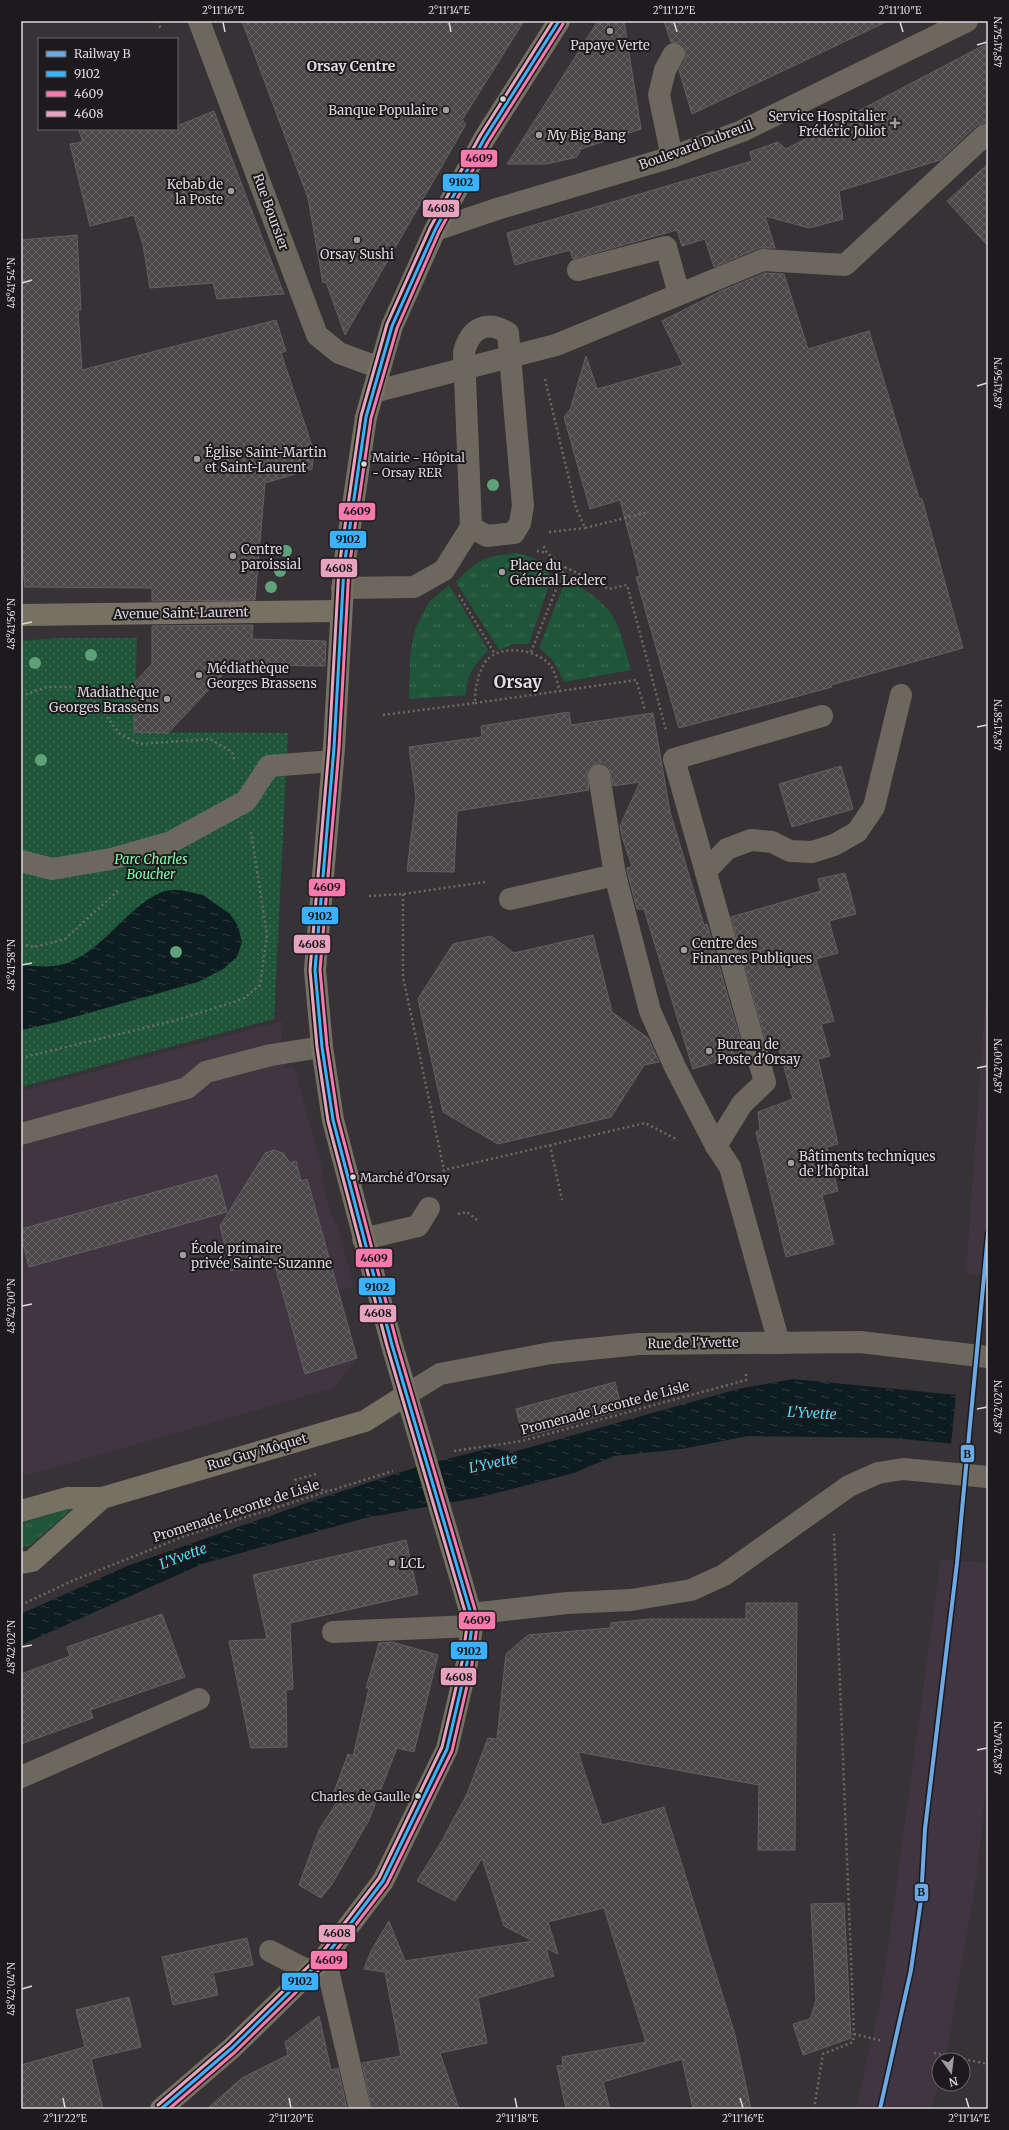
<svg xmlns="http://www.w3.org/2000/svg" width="1009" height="2130" font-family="Merriweather,serif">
	<defs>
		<pattern id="grass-tufts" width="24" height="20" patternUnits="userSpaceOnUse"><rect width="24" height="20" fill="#1f5538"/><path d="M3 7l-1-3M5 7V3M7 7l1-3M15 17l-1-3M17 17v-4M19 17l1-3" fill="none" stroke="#3f6d54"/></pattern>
		<pattern id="park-dots" width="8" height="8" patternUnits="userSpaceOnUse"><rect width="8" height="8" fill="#1f5538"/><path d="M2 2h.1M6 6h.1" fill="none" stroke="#3f6d54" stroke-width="1.8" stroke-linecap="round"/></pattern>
		<pattern id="water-ripples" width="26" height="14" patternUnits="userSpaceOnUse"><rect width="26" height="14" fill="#0d1c20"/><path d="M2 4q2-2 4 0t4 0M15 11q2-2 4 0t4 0" fill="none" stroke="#303c40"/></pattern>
		<pattern id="building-cross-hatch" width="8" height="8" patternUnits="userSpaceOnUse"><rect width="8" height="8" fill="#4b484a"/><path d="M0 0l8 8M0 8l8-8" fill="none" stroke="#646264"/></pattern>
	</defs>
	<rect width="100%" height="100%" fill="#363236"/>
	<g fill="#403540">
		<polygon points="988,962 988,1276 966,1274"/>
		<polygon points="282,1021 281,1045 286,1068 294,1066 324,1176 321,1178 334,1223 337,1223 354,1287 338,1290 357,1358 334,1388 21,1477 21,1091"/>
		<polygon points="941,1559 988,1563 988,1765 977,1876 945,2060 939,2060 939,2084 930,2109 856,2109 880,2004"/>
	</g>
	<g fill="url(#grass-tufts)">
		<path d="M516,553C535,558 544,559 551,579L529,644H513L499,650L456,582C479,558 484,557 516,553Z"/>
		<path d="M566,579C616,607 617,617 631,670L564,682C558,667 552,657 539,648Z"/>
		<path d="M449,585L488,650C474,666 467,673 466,695L409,699L410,656L415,629L429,602Z"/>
		<polygon points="73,1508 31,1545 21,1548 21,1523"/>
	</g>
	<polygon fill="url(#park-dots)" points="56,638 137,638 134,732 288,733 274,1019 21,1087 21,641"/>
	<g fill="url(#water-ripples)">
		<path d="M180,890L203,895L230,914L238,926L242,942L237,957L223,969L198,982L53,1023L21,1030V965C35,966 50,968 64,964C105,951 124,908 162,892C167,890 174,890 180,890Z"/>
		<polygon points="793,1379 988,1398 988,1447 892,1438 748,1436 682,1449 614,1456 574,1473 481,1497 365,1518 202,1564 21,1645 21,1614 127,1566 315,1500 420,1466 490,1448 513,1452 738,1389"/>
	</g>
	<polygon fill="#363236" points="956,1393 988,1396 988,1449 951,1446"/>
	<g fill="url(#building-cross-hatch)" stroke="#635f62">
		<polygon points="242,21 524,21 462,120 466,124 345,335 326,282 323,283 308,198"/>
		<polygon points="598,21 624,21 641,129 581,149 577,157 547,164 507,164"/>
		<polygon points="664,21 888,21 692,114 679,70 685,60 685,48 680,43 671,42"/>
		<polygon points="988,43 988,123 982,123 976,126 940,160 839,191 843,219 809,228 765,216 775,248 759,248 714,267 705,239 682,246 677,230 573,259 570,250 515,265 507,233 752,161 750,152 778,142 786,149"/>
		<polygon points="214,111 243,188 284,294 217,299 213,283 150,288 143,245 134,215 90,226 70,144 83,142 78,129 177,129 177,126"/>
		<polygon points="988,164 988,246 947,201"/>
		<polygon points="77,235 81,310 78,310 82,370 276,320 286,351 281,353 314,452 312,469 265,483 255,600 152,601 152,588 25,587 21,551 21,240"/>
		<polygon points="765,273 784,274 808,349 869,331 919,498 922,499 963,648 831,685 832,687 679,728 636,577 640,576 620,500 590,509 564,417 570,410 586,356 597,389 683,365 662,321 721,291"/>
		<polygon points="253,625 252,639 326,641 325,666 232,665 168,733 134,732 135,682 152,664 152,626"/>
		<polygon points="569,712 571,725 653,713 670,812 704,925 707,924 744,1053 693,1069 644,909 637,909 627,871 627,868 632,866 622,837 620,826 640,782 613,786 609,767 603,763 597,763 591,766 587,771 589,790 457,811 454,872 407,871 416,797 409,747 482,737 481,726"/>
		<polygon points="841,766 853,809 792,827 779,784"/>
		<polygon points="845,873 856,914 829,921 838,953 816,959 834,1021 821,1024 830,1056 818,1059 838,1144 827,1147 838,1191 822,1195 834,1244 786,1257 756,1132 760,1130 758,1112 793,1099 777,1042 767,1045 731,917 821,891 818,879"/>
		<polygon points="593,935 612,1012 648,1038 659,1062 644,1065 611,1117 498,1144 443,1112 418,999 453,944 491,936 514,953"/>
		<polygon points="274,1150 283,1153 290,1163 296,1161 301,1181 307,1179 357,1358 305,1374 275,1265 258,1270 256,1264 231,1271 220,1226 265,1153"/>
		<polygon points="217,1175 227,1212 29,1267 21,1236 21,1229"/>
		<polygon points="615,1382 622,1410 523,1437 516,1409"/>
		<polygon points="406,1540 418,1594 290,1623 293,1689 286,1690 287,1747 251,1748 229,1641 267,1639 253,1575"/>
		<polygon points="746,1603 797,1603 795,1850 758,1850 759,1785 578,1752 602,1825 664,1807 735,2035 751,2109 693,2109 682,2059 603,2082 610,2109 566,2109 557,2066 563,2065 562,2057 646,2042 604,1908 548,1922 558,1954 546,1948 554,1976 478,1998 487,2043 440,2053 459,2109 372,2109 362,2063 401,2056 385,1972 364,1969 371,1951 389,1921 405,1961 533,1941 504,1926 482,1858 455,1901 417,1881 440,1844 467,1794 488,1738 497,1739 506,1654 528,1635 610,1628 611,1623 649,1619 746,1619"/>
		<polygon points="162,1614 185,1677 90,1710 93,1718 21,1744 21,1674 70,1656 67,1647"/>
		<polygon points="392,1642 438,1655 414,1752 397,1748 369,1820 332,1884 321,1898 299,1885 319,1830 341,1796 334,1792 348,1754 353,1756 369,1688 366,1688 379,1643"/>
		<polygon points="844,1903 851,2038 803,2055 793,2024 810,2019 816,2001 811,1904"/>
		<polygon points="247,1938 253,1965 213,1973 218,1995 173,2005 162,1957"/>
		<polygon points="129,1997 141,2047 91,2059 103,2109 21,2109 21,2065 85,2047 76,2010"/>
		<polygon points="319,2016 331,2070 338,2068 347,2109 207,2109 242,2078 288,2055 285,2042"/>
	</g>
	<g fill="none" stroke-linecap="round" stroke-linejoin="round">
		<g stroke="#6f6a65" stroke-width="2.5" stroke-dasharray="2 3" stroke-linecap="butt">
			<polyline points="158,21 161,30"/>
			<polyline points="545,379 576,508 585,528 649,512"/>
			<polyline points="549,532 585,528"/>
			<polyline points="537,551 547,553"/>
			<polyline points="565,567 609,589 627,585 666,730"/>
			<polyline points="459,595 495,654"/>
			<polyline points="531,652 565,567 547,553 543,545"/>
			<polyline points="21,696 47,687 77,687 96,703 120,734 140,744 210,739 232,752 235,762"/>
			<polyline points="475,703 560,691"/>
			<path d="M383,715L475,703C475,689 477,677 484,664C497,643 535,648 550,665C555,670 557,683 560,691L636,680L645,710"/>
			<polyline points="403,894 403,977 444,1170"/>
			<polyline points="369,896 403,894 485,882"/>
			<polyline points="21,944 34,947 65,939 120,889"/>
			<polyline points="21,1058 181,1019 243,999 260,985 267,935 251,832"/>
			<polyline points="550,1145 562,1200"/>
			<polyline points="440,1181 444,1170 645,1123 678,1140"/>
			<polyline points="458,1214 467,1212 477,1220"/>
			<polyline points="454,1451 522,1441 746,1380 746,1373"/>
			<polyline points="316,1474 295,1480 299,1490 327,1490"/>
			<polyline points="21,1605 72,1581 185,1536 393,1471"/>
			<polyline points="854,2034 883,2041"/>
			<polyline points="934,2053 988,2064"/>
			<polyline points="814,2109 823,2054 853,2042 854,2034 834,1534"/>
		</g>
		<g stroke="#6d685d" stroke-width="22">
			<polyline points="199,21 317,335 339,353 380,368"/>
			<polyline points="672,157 659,95 665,70 674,54"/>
			<polyline points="435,230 497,209 672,157 742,131 967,21"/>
			<polyline points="578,270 666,247 679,294"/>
			<polyline points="373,392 556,345 763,260 845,265 985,135"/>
			<path d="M342,588L414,587L444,570L471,527L464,352C470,329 486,319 508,333L523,506L520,523L514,533L487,536L471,527"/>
			<polyline points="21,861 52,869 111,859 171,842 246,801 269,766 333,761"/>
			<polyline points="706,871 727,849 751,840 772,842 790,851 812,852 834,845 857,832 874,807 901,695"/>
			<polyline points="615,875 650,1011 675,1067 716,1146 730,1167 779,1343"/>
			<polyline points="510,899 615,875 599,775"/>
			<polyline points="21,1134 187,1088 206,1072 271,1055 322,1047"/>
			<polyline points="716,1146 742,1104 765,1082 674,759 822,716"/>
			<polyline points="363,1239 418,1226 429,1208"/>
			<polyline points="406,1395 440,1374 551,1353 639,1344 860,1342 988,1357"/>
			<polyline points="471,1614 567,1603 631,1600 691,1590 724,1575 849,1486 878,1473 903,1469 988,1477"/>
			<polyline points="333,1632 472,1626"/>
			<polyline points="21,1777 199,1699"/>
			<polyline points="270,1951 310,1972"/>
			<polyline points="325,1957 360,2109"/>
		</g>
		<g stroke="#777164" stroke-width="22">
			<polyline points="21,615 341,611"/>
			<polyline points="21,1511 67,1498 102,1498 365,1421 406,1395"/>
			<polyline points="21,1563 32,1561 102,1498"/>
			<polyline points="161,2109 232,2048 325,1957 383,1881 447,1749 467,1663 472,1626 471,1614 392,1345 333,1120 322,1047 315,970 334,748 344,567 366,417 392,326 435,230 484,139 559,21"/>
		</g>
		<defs>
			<polyline id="bus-1" points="161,2109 232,2048 325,1957 383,1881 447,1749 467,1663 472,1626 471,1614 392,1345 333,1120 322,1047 315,970 334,748 344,567 366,417 392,326 435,230 484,139 559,21"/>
			<polyline id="bus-2" points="169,2109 235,2052 328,1961 387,1884 452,1751 472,1664 477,1626 476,1613 397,1344 338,1119 327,1046 320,970 339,748 349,568 371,418 397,328 439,232 488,142 563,24"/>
			<polyline id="bus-3" points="158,2105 229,2044 321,1954 379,1878 442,1747 462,1662 467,1626 466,1615 387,1346 328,1121 317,1047 310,970 329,748 339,567 361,416 387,324 430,228 480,136 553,21"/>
		</defs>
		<use href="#bus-1" stroke="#1c1a1c" stroke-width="6"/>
		<use href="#bus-2" stroke="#1c1a1c" stroke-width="6"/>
		<use href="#bus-3" stroke="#1c1a1c" stroke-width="6"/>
		<use href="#bus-1" stroke="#3bb2ff" stroke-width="3"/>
		<use href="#bus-2" stroke="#fb7aad" stroke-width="3"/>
		<use href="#bus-3" stroke="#e7a3bf" stroke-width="3"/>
		<defs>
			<polyline id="rail-1" points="880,2109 911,1970 921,1900 925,1829 957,1563 988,1234"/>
		</defs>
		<use href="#rail-1" stroke="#1c1a1c" stroke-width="7"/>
		<use href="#rail-1" stroke="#6ca8e3" stroke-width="4"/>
	</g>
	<g fill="#5fa179">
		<circle cx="493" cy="485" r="6"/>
		<circle cx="286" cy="551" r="6"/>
		<circle cx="280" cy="571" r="6"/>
		<circle cx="271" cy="587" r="6"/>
		<circle cx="91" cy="655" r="6"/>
		<circle cx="35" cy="663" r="6"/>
		<circle cx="41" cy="760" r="6"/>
		<circle cx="176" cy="952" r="6"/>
	</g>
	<path fill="none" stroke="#dbd7db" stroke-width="1.5" d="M223,22L225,32M449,22L451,32M674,22L677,32M900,22L903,32M977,45L987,42M22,283L32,280M977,386L987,383M22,624L32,622M977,727L987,725M22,965L32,963M977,1068L987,1066M22,1306L32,1304M977,1409L987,1407M22,1647L32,1645M977,1750L987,1748M22,1989L32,1986M63,2098L65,2108M289,2098L291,2108M515,2098L517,2108M740,2098L743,2108M966,2098L969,2108"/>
	<g fill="#a19da1" stroke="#1c1a1c" stroke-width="1.5">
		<circle cx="610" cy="31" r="4"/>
		<circle cx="446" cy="110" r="4"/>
		<path d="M893 117h4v4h4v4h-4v4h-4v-4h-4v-4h4z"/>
		<circle cx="539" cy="135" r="4"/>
		<circle cx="231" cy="191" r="4"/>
		<circle cx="357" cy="240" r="4"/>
		<circle cx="197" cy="459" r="4"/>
		<circle cx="233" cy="556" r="4"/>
		<circle cx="502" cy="572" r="4"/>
		<circle cx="199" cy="675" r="4"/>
		<circle cx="167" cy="699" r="4"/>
		<circle cx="684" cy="950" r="4"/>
		<circle cx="709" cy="1051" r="4"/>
		<circle cx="791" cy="1163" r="4"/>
		<circle cx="183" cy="1255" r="4"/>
		<circle cx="392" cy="1563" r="4"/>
	</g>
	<g fill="#dbd7db" stroke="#1c1a1c" stroke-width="1.5">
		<circle cx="503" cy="99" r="3.5"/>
		<circle cx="364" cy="464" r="3.5"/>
		<circle cx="353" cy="1177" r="3.5"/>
		<circle cx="418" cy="1796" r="3.5"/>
	</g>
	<g text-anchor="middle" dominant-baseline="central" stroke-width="4" stroke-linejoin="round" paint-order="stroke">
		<g font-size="12" fill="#dbd7db" stroke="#1c1a1c" text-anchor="start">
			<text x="372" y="457">Mairie - Hôpital<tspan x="372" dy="15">- Orsay RER</tspan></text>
			<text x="360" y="1177">Marché d'Orsay</text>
			<text x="410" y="1796" text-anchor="end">Charles de Gaulle</text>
		</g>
		<g font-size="13" fill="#dbd7db" stroke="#1c1a1c" text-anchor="start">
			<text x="610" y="45" text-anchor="middle">Papaye Verte</text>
			<text x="438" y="110" text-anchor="end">Banque Populaire</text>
			<text x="886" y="116" text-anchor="end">Service Hospitalier<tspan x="886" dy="15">Frédéric Joliot</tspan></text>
			<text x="547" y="135">My Big Bang</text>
			<text x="223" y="184" text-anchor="end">Kebab de<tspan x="223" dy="15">la Poste</tspan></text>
			<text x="357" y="254" text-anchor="middle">Orsay Sushi</text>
			<text x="205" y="452">Église Saint-Martin<tspan x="205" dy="15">et Saint-Laurent</tspan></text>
			<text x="241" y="549">Centre<tspan x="241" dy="15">paroissial</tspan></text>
			<text x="510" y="565">Place du<tspan x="510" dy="15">Général Leclerc</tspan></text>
			<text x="207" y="668">Médiathèque<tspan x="207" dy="15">Georges Brassens</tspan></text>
			<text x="159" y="692" text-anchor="end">Madiathèque<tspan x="159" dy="15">Georges Brassens</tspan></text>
			<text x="692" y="943">Centre des<tspan x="692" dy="15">Finances Publiques</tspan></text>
			<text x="717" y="1044">Bureau de<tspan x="717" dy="15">Poste d'Orsay</tspan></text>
			<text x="799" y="1156">Bâtiments techniques<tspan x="799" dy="15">de l'hôpital</tspan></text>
			<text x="191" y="1248">École primaire<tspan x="191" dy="15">privée Sainte-Suzanne</tspan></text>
			<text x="400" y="1563">LCL</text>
		</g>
		<g font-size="13" fill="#dbd7db" stroke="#1c1a1c">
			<text transform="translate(696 145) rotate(-20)">Boulevard Dubreuil</text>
			<text transform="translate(271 212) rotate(70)">Rue Boursier</text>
			<text transform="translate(181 613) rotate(-1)">Avenue Saint-Laurent</text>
			<text transform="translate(693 1343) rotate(-1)">Rue de l'Yvette</text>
			<text transform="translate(605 1408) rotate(-15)">Promenade Leconte de Lisle</text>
			<text transform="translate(257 1452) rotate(-16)">Rue Guy Môquet</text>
			<text transform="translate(236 1511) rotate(-18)">Promenade Leconte de Lisle</text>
		</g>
		<g font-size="13" font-style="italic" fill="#80fbb0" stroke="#1c1a1c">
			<text x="151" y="859">Parc Charles<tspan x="151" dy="15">Boucher</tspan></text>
		</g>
		<g font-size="14" font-weight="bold" fill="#e4dbe3" stroke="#1c1a1c">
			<text x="351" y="66">Orsay Centre</text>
		</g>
		<g font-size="14" font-style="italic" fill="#57ddfc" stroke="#1c1a1c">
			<text transform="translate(812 1413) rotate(3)">L'Yvette</text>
			<text transform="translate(493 1463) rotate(-12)">L'Yvette</text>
			<text transform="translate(183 1556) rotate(-21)">L'Yvette</text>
		</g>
		<g font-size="17" font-weight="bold" fill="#e4dbe3" stroke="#1c1a1c">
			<text x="518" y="682">Orsay</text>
		</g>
	</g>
	<g stroke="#1c1a1c" stroke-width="1.5">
		<rect x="460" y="149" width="38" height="19" rx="4" fill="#fb7aad"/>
		<rect x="442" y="173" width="38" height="19" rx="4" fill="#3bb2ff"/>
		<rect x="422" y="199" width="38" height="19" rx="4" fill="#e7a3bf"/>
		<rect x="338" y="502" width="38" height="19" rx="4" fill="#fb7aad"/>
		<rect x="329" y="530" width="38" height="19" rx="4" fill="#3bb2ff"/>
		<rect x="320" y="558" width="38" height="20" rx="4" fill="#e7a3bf"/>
		<rect x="308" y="878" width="38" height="19" rx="4" fill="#fb7aad"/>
		<rect x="301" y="906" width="38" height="19" rx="4" fill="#3bb2ff"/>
		<rect x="293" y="934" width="38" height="20" rx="4" fill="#e7a3bf"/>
		<rect x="355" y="1248" width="38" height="20" rx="4" fill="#fb7aad"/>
		<rect x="358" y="1277" width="38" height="19" rx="4" fill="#3bb2ff"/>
		<rect x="359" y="1304" width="38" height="19" rx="4" fill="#e7a3bf"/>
		<rect x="960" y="1444" width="15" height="19" rx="4" fill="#6ca8e3"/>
		<rect x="458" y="1611" width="38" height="19" rx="4" fill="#fb7aad"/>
		<rect x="450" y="1641" width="38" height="19" rx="4" fill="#3bb2ff"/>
		<rect x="440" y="1667" width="37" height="19" rx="4" fill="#e7a3bf"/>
		<rect x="914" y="1883" width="15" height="19" rx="4" fill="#6ca8e3"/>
		<rect x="318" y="1924" width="38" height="19" rx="4" fill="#e7a3bf"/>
		<rect x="310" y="1950" width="38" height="20" rx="4" fill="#fb7aad"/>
		<rect x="281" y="1972" width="38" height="19" rx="4" fill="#3bb2ff"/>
	</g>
	<g font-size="11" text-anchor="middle" font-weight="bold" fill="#111">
		<text x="479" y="162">4609</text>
		<text x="461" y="186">9102</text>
		<text x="441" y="212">4608</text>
		<text x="357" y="515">4609</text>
		<text x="348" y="543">9102</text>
		<text x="339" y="572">4608</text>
		<text x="327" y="891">4609</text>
		<text x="320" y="920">9102</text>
		<text x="312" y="948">4608</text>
		<text x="374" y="1262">4609</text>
		<text x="377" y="1291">9102</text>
		<text x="378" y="1317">4608</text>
		<text x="967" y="1458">B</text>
		<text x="477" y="1624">4609</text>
		<text x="469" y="1655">9102</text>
		<text x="459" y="1681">4608</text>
		<text x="921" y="1896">B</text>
		<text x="337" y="1937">4608</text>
		<text x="329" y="1964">4609</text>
		<text x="300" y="1985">9102</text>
	</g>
	<rect width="1009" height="2130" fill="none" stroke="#1c1a1c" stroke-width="44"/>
	<rect x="38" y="38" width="140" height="92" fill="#1c1a1c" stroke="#686668"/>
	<rect x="46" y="51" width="20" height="6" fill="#6ca8e3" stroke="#686668"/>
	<text x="74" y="58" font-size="12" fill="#dbd7db">Railway B</text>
	<rect x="46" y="71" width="20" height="6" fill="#3bb2ff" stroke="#686668"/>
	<text x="74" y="78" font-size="12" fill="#dbd7db">9102</text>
	<rect x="46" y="91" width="20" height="6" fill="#fb7aad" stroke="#686668"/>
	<text x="74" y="98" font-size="12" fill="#dbd7db">4609</text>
	<rect x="46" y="111" width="20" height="6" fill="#e7a3bf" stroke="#686668"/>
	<text x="74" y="118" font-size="12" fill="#dbd7db">4608</text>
	<g transform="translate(951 2072) rotate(166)"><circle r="19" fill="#1c1a1c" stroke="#686668"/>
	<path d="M0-3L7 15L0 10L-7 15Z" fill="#a19da1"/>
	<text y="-6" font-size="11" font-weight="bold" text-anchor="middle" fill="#dbd7db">N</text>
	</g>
	<rect x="22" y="22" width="965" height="2086" fill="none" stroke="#dbd7db" stroke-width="1.5"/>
	<g font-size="10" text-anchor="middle" fill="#dbd7db">
		<text x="223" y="14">2°11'16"E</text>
		<text x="449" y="14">2°11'14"E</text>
		<text x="674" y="14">2°11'12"E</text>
		<text x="900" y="14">2°11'10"E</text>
		<text transform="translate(998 42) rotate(-90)" y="4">48°41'54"N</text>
		<text transform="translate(11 283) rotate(-90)" y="4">48°41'54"N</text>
		<text transform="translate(998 383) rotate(-90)" y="4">48°41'56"N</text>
		<text transform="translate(11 624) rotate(-90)" y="4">48°41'56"N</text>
		<text transform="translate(998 725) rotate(-90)" y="4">48°41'58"N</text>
		<text transform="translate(11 965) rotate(-90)" y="4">48°41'58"N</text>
		<text transform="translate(998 1066) rotate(-90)" y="4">48°42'00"N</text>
		<text transform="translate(11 1306) rotate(-90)" y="4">48°42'00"N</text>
		<text transform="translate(998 1407) rotate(-90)" y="4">48°42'02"N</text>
		<text transform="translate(11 1647) rotate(-90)" y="4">48°42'02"N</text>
		<text transform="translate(998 1748) rotate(-90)" y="4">48°42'04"N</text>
		<text transform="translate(11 1989) rotate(-90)" y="4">48°42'04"N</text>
		<text x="65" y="2122">2°11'22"E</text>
		<text x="291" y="2122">2°11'20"E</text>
		<text x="517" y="2122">2°11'18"E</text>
		<text x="743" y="2122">2°11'16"E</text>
		<text x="969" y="2122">2°11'14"E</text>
	</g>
</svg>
